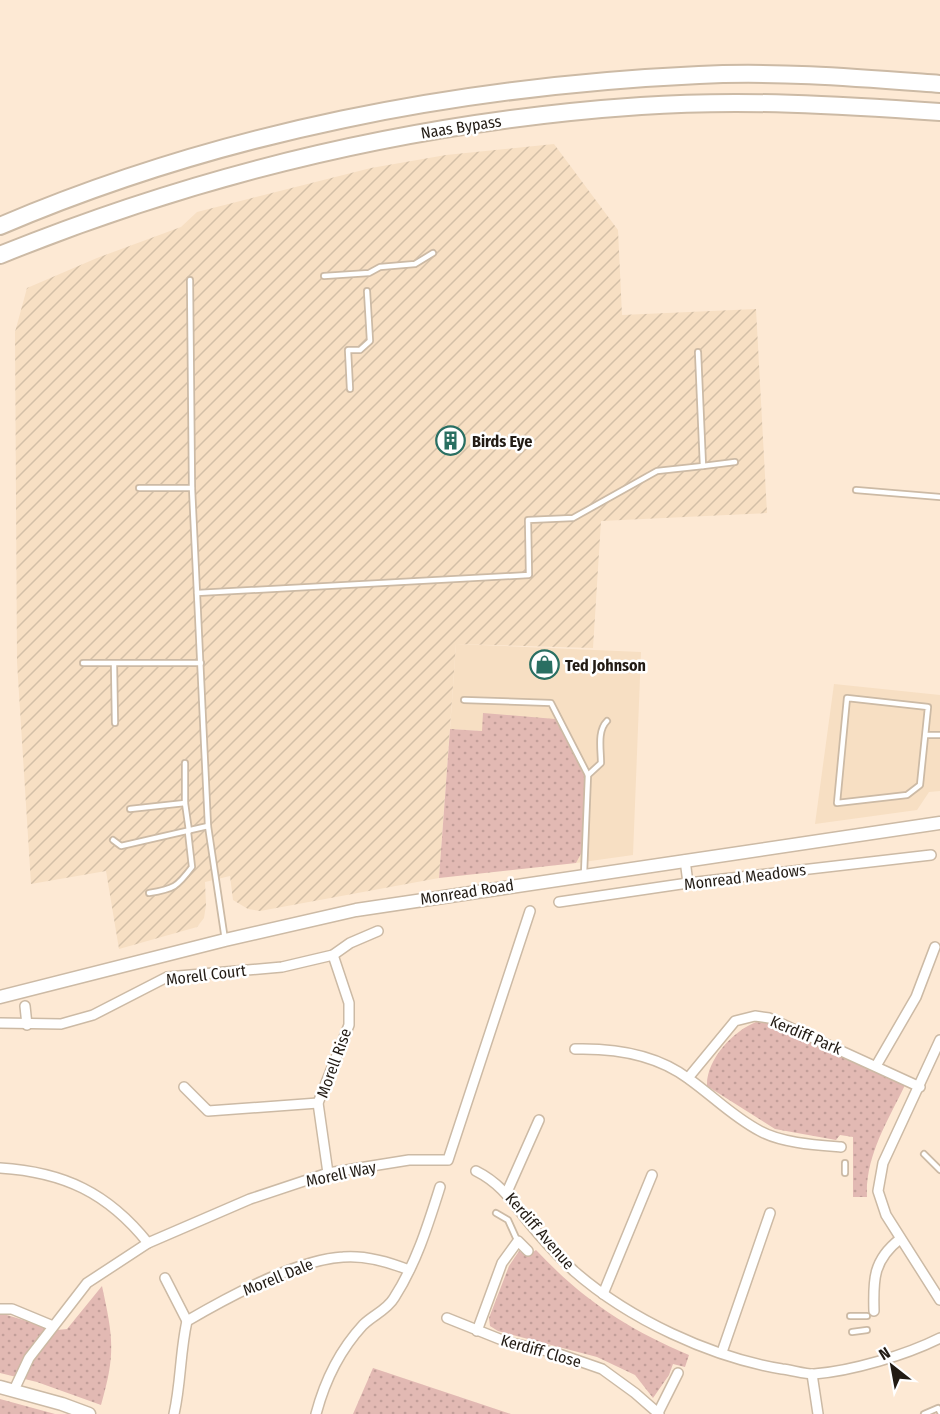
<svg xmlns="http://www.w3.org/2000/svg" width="940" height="1414" font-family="'Fira Sans Condensed',sans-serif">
	<defs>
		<pattern id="industrial-furrows" width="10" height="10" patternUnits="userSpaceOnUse" patternTransform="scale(1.5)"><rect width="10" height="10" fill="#f7dfc3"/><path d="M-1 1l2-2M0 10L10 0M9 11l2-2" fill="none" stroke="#d3bfa7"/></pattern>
		<pattern id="green-dots" width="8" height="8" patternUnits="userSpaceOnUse" patternTransform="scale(1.5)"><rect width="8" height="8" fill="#e2b9b3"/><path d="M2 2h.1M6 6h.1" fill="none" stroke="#c29e99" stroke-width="1.8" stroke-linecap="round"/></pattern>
	</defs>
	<rect width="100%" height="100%" fill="#fde9d4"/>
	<g fill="#f7dfc3">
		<polygon points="456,644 641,652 633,855 576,863 584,848 483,714 483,731 450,729"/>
		<polygon points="834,684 940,695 940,791 929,792 917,810 815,824"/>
	</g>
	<polygon fill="url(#industrial-furrows)" points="554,144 618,230 622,315 756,309 767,513 601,521 593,648 456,644 439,878 260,911 248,909 233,900 230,876 205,882 206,905 204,918 197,927 119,949 106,871 31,884 17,662 15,332 27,288 97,258 181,227 197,212 371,168 446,155"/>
	<g fill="url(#green-dots)">
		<polygon points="483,713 555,719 588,782 583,850 576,863 439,878 450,729 482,731"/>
		<path d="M756,1022L771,1023L905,1085C888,1121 865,1156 867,1197H853V1137L840,1135L836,1140L775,1129L707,1086C706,1060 733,1031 756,1022Z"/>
		<path d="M536,1250C582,1299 627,1329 689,1355L685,1367L673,1364L669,1375L653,1398L635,1375L597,1357L498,1331L490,1326L489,1318L509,1266L519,1251L527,1256Z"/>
		<path d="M102,1286C113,1337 116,1354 101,1405L37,1382L0,1373V1313L57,1330L67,1329Z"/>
		<polygon points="373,1368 511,1414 353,1414"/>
		<polygon points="0,1399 55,1414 0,1414"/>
	</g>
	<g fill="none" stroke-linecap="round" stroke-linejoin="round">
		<defs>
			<g id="service">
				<polyline points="324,276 369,273 380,267 415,264 433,253"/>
				<polyline points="190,280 192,488 208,826 225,940"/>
				<polyline points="350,389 348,350 360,350 370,341 367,291"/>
				<polyline points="703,466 735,462"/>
				<polyline points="139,488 192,488"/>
				<polyline points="856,490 940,497"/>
				<polyline points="197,593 529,575 528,520 573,518 657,471 703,466 698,352"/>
				<polyline points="83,663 201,663"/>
				<polyline points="114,664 115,723"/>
				<polygon points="847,698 928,707 920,785 907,795 837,803"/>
				<polyline points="464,700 551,703 588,775 584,874"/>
				<polyline points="927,735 940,735"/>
				<polyline points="185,763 185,803 189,831"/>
				<path d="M588,775L601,763C601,749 597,731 607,721"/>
				<polyline points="130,809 185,803"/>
				<polyline points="113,840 121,846 208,826"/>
				<path d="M149,893C174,889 177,887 192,867L188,832"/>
				<polyline points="924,1154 940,1170"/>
				<polyline points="845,1173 845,1163"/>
				<polyline points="496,1213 508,1220 517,1240"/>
				<polyline points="850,1316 867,1316"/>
				<polyline points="852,1332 867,1330"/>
				<polyline points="924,1414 938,1408 940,1412"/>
			</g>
			<g id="minor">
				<polyline points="685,860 688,883"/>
				<polyline points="559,902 688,883 931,855"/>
				<polyline points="25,1006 27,1025"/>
				<polyline points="0,1023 61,1024 93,1015 167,977 282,967 333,955 350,943 378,931"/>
				<polyline points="940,1040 883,1163 878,1191 886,1215 940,1300"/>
				<path d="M575,1049C614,1048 656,1054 689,1079C713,1096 733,1117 760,1131C782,1143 816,1145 841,1147"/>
				<polyline points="876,1066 916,997 935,947"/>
				<polyline points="688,1078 735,1021 755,1016 769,1018 920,1087"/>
				<polyline points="184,1087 208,1111 318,1103"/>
				<path d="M0,1168C64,1172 108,1193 148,1243"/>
				<path d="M476,1171C502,1184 513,1203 530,1224C543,1240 559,1257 574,1271C629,1319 710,1357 782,1369C792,1370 804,1374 814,1374C852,1371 906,1355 940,1338"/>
				<polyline points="328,1173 318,1103 349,1025 349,1003 333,955"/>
				<polyline points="507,1192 539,1120"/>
				<polyline points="165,1278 187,1321"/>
				<polyline points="603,1294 652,1175"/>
				<polyline points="0,1309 12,1309 53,1326"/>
				<path d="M874,1311C873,1280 873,1260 900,1239"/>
				<polyline points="447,1318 507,1342 556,1353 602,1369 635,1393 659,1414"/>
				<polyline points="477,1331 502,1263 518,1241 528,1251"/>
				<polyline points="722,1352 770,1213"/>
				<polyline points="812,1374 818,1414"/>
				<polyline points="14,1390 29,1358 87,1283 148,1243 250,1199 328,1173 409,1160 448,1160 530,911"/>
				<polyline points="658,1413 678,1373"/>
				<path d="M174,1414C181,1383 180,1352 187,1321C228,1297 295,1260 343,1257C366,1255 389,1262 409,1270"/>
				<path d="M316,1414C325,1380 339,1351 363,1325C373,1315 387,1310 394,1298C416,1264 428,1225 440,1187"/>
			</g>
			<g id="tertiary">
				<polyline points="0,997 225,940 356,910 940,823"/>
				<polyline points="0,1387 62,1404 89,1414"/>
			</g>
			<g id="motorway">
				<path d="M0,226C220,132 461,86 699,75C779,71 860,78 940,84"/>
				<path d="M0,255C205,172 420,121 641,106C740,99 841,105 940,112"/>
			</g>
		</defs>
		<use href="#service" stroke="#ccbaa5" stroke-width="8"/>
		<use href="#minor" stroke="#ccbaa5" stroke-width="12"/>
		<use href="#tertiary" stroke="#ccbaa5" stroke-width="15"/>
		<use href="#motorway" stroke="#ccbaa5" stroke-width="20"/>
		<use href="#service" stroke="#fff" stroke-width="4.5"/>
		<use href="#minor" stroke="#fff" stroke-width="9"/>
		<use href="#tertiary" stroke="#fff" stroke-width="12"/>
		<use href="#motorway" stroke="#fff" stroke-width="16"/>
	</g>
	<defs>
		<symbol id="building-ring" viewBox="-11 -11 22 22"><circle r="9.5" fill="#fff" stroke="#296f62" stroke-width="1.5"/><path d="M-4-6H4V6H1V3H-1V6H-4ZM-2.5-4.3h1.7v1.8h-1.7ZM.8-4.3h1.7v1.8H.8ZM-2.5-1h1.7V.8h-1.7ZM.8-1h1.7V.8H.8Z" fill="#296f62"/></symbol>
		<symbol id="shop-ring" viewBox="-11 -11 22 22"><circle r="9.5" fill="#fff" stroke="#296f62" stroke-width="1.5"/><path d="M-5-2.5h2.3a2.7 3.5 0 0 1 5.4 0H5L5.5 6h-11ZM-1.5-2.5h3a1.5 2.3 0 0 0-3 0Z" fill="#296f62"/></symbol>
	</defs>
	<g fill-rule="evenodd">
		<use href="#building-ring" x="434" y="424" width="33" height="33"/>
		<use href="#shop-ring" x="528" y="648" width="33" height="33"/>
	</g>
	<g text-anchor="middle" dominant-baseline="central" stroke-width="5" stroke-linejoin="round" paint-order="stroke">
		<g font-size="16" fill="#221b14" stroke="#fff">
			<text transform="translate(461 127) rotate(-9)">Naas Bypass</text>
			<text transform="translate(745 877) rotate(-7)">Monread Meadows</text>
			<text transform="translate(467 892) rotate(-9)">Monread Road</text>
			<text transform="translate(206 975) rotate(-7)">Morell Court</text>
			<text transform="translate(806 1035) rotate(23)">Kerdiff Park</text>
			<text transform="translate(334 1063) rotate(-70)">Morell Rise</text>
			<text transform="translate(341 1174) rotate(-12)">Morell Way</text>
			<text transform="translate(540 1231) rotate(49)">Kerdiff Avenue</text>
			<text transform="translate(278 1277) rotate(-22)">Morell Dale</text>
			<text transform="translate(541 1351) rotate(16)">Kerdiff Close</text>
		</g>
		<g font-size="16" font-weight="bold" fill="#221b14" stroke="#fff" text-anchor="start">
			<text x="472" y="441">Birds Eye</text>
			<text x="565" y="665">Ted Johnson</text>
		</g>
	</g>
	<g transform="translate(892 1366) rotate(329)" stroke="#ffffff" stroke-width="4.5" paint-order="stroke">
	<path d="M0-4.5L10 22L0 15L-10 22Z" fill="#221b14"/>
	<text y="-9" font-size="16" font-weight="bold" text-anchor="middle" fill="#221b14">N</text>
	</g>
</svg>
